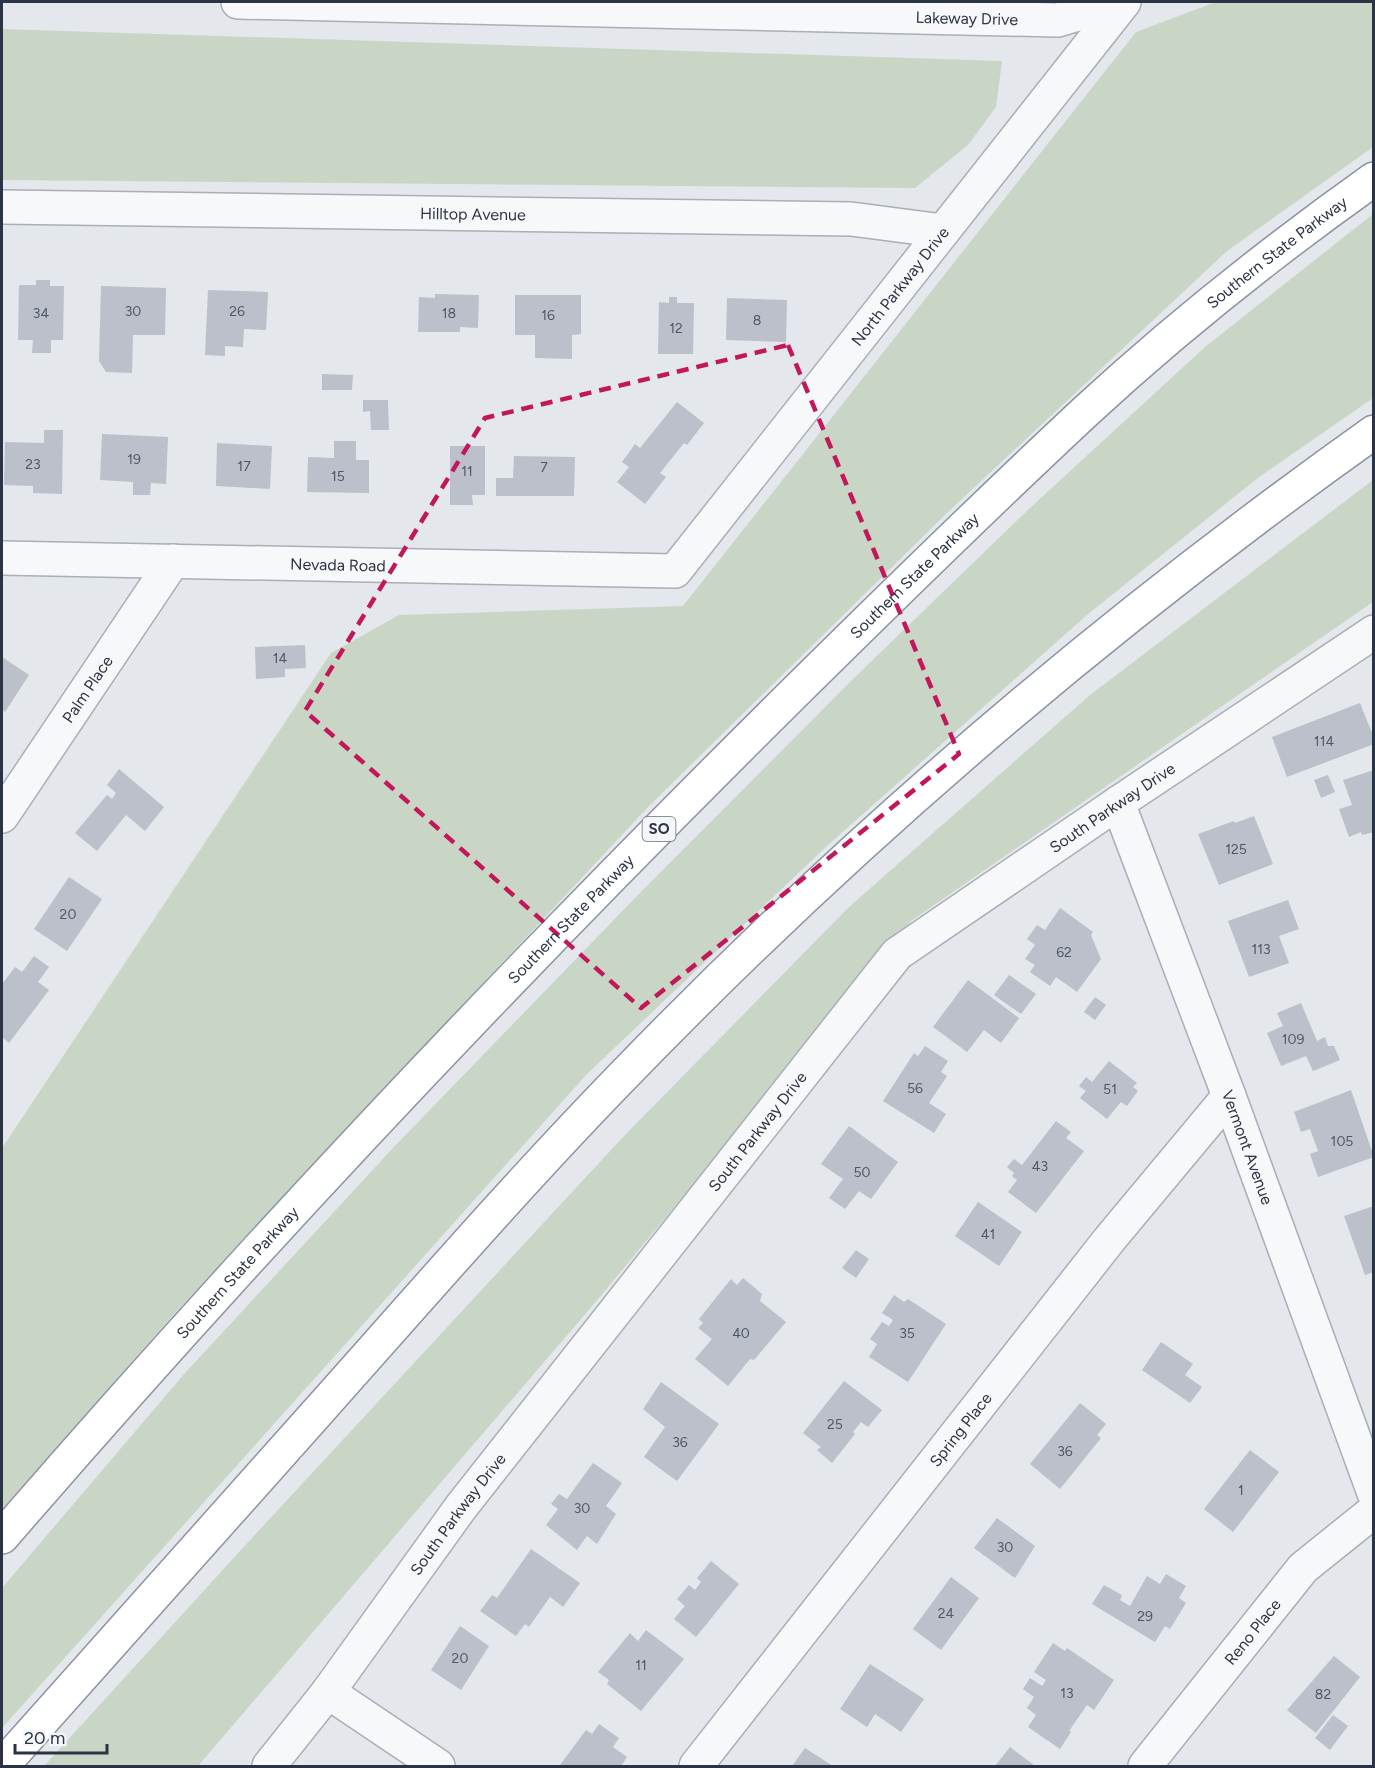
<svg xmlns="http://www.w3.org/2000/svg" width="1375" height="1768" font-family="Figtree,sans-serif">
	<rect width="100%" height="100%" fill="#e4e7ec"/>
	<g fill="#c9d6c5">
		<polygon points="1216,2 1373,2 1373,147 1227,251 946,514 648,807 172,1316 2,1510 2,1148 331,653 399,615 683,606 1136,32"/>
		<polygon points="2,29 1002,61 996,107 968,145 915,188 2,180"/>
		<polygon points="1373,214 1373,398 1259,477 1087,615 828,845 587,1074 2,1728 2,1588 185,1373 393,1148 634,899 853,679 1030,508 1205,347"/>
		<polygon points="1373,480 1373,602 911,921 599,1298 198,1766 44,1766 240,1551 624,1136 849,907 1090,695"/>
	</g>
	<g fill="#bbc0ca">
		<polygon points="36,280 50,280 50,286 64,286 63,340 51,340 51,353 32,353 33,340 18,340 19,285 36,285"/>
		<polygon points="101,286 166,288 165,335 133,335 132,373 106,372 99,361"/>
		<polygon points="208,290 268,292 266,330 244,329 243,347 225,346 225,356 205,355"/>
		<polygon points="435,294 479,295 478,328 460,327 460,332 418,332 419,297 435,298"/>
		<polygon points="515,295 581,295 581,334 572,335 572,359 535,358 535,335 515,335"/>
		<polygon points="669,297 677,297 677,303 694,303 693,354 658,354 659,302 669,303"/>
		<polygon points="727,298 787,300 786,342 726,340"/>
		<polygon points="322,374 353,375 352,390 322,390"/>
		<polygon points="363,400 388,400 389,430 371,430 370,411 363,412"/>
		<polygon points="677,402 704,423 687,445 684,443 660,473 666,477 645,504 617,482 629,467 622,462 635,444 640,448"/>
		<polygon points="44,430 63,430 62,494 33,493 33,486 4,485 5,442 44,443"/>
		<polygon points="102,434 168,437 166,484 151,483 150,495 133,495 133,482 100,480"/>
		<polygon points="334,441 356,441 356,460 369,460 369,493 307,492 308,457 334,458"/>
		<polygon points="217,443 272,446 270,489 216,486"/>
		<polygon points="450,446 485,446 485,495 472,495 473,505 450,505"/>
		<polygon points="514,456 575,457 574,496 496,496 496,478 513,478"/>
		<polygon points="305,645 306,668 285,669 285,677 256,679 255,647"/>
		<polygon points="2,657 29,675 5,712 2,709"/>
		<polygon points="1360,703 1374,738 1374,744 1287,777 1272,737"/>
		<polygon points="119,769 164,807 145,831 126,815 97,851 75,833 107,795 112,799 116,793 107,785"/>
		<polygon points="1374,770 1374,832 1362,835 1361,832 1349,837 1339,809 1352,805 1343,780"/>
		<polygon points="1328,775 1335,792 1321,798 1314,780"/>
		<polygon points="1254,816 1273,864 1219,885 1198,834 1234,821 1235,823"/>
		<polygon points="69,877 102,899 67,951 34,929"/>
		<polygon points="1288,900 1299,929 1279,936 1289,963 1249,977 1228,921"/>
		<polygon points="1060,908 1093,932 1091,935 1101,959 1077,992 1056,977 1050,986 1030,972 1035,965 1025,959 1035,945 1027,939 1037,925 1045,930"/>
		<polygon points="34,956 49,967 38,982 49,990 9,1043 2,1037 2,984 15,967 22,972"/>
		<polygon points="1009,975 1036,994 1021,1014 994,995"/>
		<polygon points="968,980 1019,1018 1001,1043 984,1030 967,1052 933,1027"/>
		<polygon points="1095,997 1106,1005 1095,1020 1084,1012"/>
		<polygon points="1301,1003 1317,1041 1325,1037 1328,1046 1334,1046 1340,1060 1313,1071 1306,1056 1281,1066 1267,1033 1283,1026 1277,1013"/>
		<polygon points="925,1046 948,1061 941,1072 947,1076 929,1103 946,1114 934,1133 883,1101 914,1053 918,1056"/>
		<polygon points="1109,1061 1137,1083 1133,1087 1138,1091 1127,1106 1121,1102 1107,1119 1080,1098 1086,1091 1079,1086 1086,1077 1092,1082"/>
		<polygon points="1351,1090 1374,1157 1318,1177 1310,1154 1318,1151 1310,1129 1301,1132 1294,1112"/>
		<polygon points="1056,1121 1071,1132 1066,1138 1084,1151 1036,1213 1008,1192 1017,1180 1012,1176 1014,1173 1007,1167 1014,1159 1022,1165"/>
		<polygon points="849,1126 898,1162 871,1199 859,1191 845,1209 829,1198 843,1179 821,1164"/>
		<polygon points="978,1202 1022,1232 999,1266 955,1236"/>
		<polygon points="1374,1206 1374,1272 1365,1275 1344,1216"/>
		<polygon points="856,1250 869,1259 856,1278 842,1268"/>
		<polygon points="743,1278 762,1294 760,1301 786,1322 754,1360 750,1359 728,1386 695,1359 712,1339 698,1328 703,1323 699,1319 731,1279 737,1285"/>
		<polygon points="894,1295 904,1302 908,1299 946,1324 908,1382 869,1357 877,1344 870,1339 882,1322 889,1326 893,1320 882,1313"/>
		<polygon points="1161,1342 1193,1364 1185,1375 1202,1387 1190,1403 1142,1370"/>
		<polygon points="844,1381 882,1410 868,1427 861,1422 853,1432 855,1434 832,1463 817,1450 821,1447 803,1433"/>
		<polygon points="661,1382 719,1424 677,1481 644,1457 665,1427 643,1409"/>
		<polygon points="1080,1403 1106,1424 1097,1435 1101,1438 1060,1489 1030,1464"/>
		<polygon points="1250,1450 1279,1472 1233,1532 1204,1509"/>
		<polygon points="593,1463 622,1483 606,1506 616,1514 597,1544 587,1536 577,1550 546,1525 558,1509 551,1504 559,1494 567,1499"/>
		<polygon points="997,1518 1035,1546 1015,1578 974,1548"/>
		<polygon points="531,1549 580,1583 563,1607 550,1597 529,1627 525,1624 516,1636 480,1611 492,1595 497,1598"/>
		<polygon points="711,1561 739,1584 696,1637 674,1619 685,1606 677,1599 689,1585 695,1590 701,1582 697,1578"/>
		<polygon points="1166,1574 1186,1586 1179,1598 1186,1603 1170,1629 1165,1626 1155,1642 1092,1604 1104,1585 1122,1595 1120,1600 1130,1606 1147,1576 1160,1584"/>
		<polygon points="951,1577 979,1598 941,1650 913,1629"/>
		<polygon points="460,1626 489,1646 461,1690 431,1670"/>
		<polygon points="646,1630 684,1659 641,1711 607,1684 609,1680 598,1672 630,1633 638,1641"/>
		<polygon points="1053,1643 1065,1651 1067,1648 1114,1680 1094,1710 1087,1705 1069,1731 1071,1732 1060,1749 1028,1727 1036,1715 1027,1708 1034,1697 1023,1689 1030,1678 1042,1686 1046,1680 1034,1672"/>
		<polygon points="1334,1656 1360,1677 1316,1733 1287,1710"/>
		<polygon points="870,1664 924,1699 901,1732 875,1714 867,1727 840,1709"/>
		<polygon points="1333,1715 1348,1726 1330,1750 1315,1738"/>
		<polygon points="599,1724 619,1738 613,1747 627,1757 621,1766 560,1765 586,1730 592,1734"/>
		<polygon points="1010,1747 1035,1766 995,1766"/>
		<polygon points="805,1748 833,1766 792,1766"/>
	</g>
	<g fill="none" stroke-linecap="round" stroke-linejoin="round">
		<defs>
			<g id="minor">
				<path id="s1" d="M238,2L1058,20L1117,2"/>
				<path id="s2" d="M2,207L851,219L943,231"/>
				<path id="s3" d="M2,558L675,571L1124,2"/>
				<path id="s4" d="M1118,803L1229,1096L1374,1493"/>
				<path id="s5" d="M2,816L173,561"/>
				<polyline points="328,1692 438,1766"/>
				<path id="s6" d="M269,1766L328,1692L461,1507L897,954L1118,803L1374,632"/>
				<path id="s7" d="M696,1766L1109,1240L1229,1096"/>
				<path id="s8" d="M1145,1766L1303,1568L1374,1511"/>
			</g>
			<g id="highway">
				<path id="s9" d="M2,1537C249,1251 510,975 779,708C880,608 982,508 1086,411C1176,328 1274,250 1374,179"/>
				<path d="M2,1766C108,1646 216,1527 323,1406C421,1296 518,1184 621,1078C851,840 1104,624 1374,432"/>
			</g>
		</defs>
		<use href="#minor" stroke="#a9aeb7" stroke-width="36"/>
		<use href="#highway" stroke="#8b94a3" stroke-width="36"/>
		<use href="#minor" stroke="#f7f8fa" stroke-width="33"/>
		<use href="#highway" stroke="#fff" stroke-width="33"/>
	</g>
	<path fill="none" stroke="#c2185b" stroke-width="4.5" stroke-dasharray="12 8" stroke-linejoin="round" d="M788,345L959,754L641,1008L305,711L485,418Z"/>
	<g text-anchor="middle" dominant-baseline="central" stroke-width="6" stroke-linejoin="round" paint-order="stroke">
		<g font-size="14" fill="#4f5766">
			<text x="133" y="311">30</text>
			<text x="237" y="311">26</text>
			<text x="41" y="313">34</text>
			<text x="449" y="313">18</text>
			<text x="548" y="315">16</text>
			<text x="757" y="320">8</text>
			<text x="676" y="328">12</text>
			<text x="134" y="459">19</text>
			<text x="33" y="464">23</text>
			<text x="244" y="466">17</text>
			<text x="544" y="467">7</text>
			<text x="467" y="471">11</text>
			<text x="338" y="476">15</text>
			<text x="280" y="658">14</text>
			<text x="1324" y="741">114</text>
			<text x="1236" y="849">125</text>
			<text x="68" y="914">20</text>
			<text x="1261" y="949">113</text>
			<text x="1064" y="952">62</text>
			<text x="1293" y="1039">109</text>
			<text x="915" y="1088">56</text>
			<text x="1110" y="1089">51</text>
			<text x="1342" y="1141">105</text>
			<text x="1040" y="1166">43</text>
			<text x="862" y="1172">50</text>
			<text x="988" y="1234">41</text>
			<text x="741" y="1333">40</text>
			<text x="907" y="1333">35</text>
			<text x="835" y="1424">25</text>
			<text x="680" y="1442">36</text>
			<text x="1065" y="1451">36</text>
			<text x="1241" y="1490">1</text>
			<text x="582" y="1508">30</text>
			<text x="1005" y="1547">30</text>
			<text x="946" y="1613">24</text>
			<text x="1145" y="1616">29</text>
			<text x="460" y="1658">20</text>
			<text x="641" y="1665">11</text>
			<text x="1067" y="1693">13</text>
			<text x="1323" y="1694">82</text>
		</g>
		<rect fill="#f4f6f9" stroke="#676e7b" stroke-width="1.5" x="642.5" y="817" width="33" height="24" rx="4.5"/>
		<g font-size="15" font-weight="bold" fill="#2b3445">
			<text x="659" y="829">SO</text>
		</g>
		<g font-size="16" fill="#2b3445" stroke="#f4f6f9">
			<text stroke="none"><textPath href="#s1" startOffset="729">Lakeway Drive</textPath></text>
			<text stroke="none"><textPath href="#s2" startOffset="471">Hilltop Avenue</textPath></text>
			<text stroke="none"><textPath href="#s9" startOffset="1812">Southern State Parkway</textPath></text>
			<text stroke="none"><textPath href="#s3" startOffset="1036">North Parkway Drive</textPath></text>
			<text stroke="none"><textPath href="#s3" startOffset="336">Nevada Road</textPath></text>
			<text stroke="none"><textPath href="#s9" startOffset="1326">Southern State Parkway</textPath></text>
			<text stroke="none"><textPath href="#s5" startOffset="153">Palm Place</textPath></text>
			<text stroke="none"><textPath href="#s6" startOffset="1287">South Parkway Drive</textPath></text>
			<text stroke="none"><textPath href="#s9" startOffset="840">Southern State Parkway</textPath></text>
			<text stroke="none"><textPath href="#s6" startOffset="801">South Parkway Drive</textPath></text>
			<text stroke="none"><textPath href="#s4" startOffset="368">Vermont Avenue</textPath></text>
			<text stroke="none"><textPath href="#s9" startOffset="354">Southern State Parkway</textPath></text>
			<text stroke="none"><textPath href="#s7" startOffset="428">Spring Place</textPath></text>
			<text stroke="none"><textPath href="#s6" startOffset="315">South Parkway Drive</textPath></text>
			<text stroke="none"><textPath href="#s8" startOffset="172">Reno Place</textPath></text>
		</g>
	</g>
	<rect width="1375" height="1768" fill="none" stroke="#2b3445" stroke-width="6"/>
	<path d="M15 1744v9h92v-9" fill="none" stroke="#2b3445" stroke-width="3"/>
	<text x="24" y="1744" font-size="18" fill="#2b3445" stroke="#f4f6f9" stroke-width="4.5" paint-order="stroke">20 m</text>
</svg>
